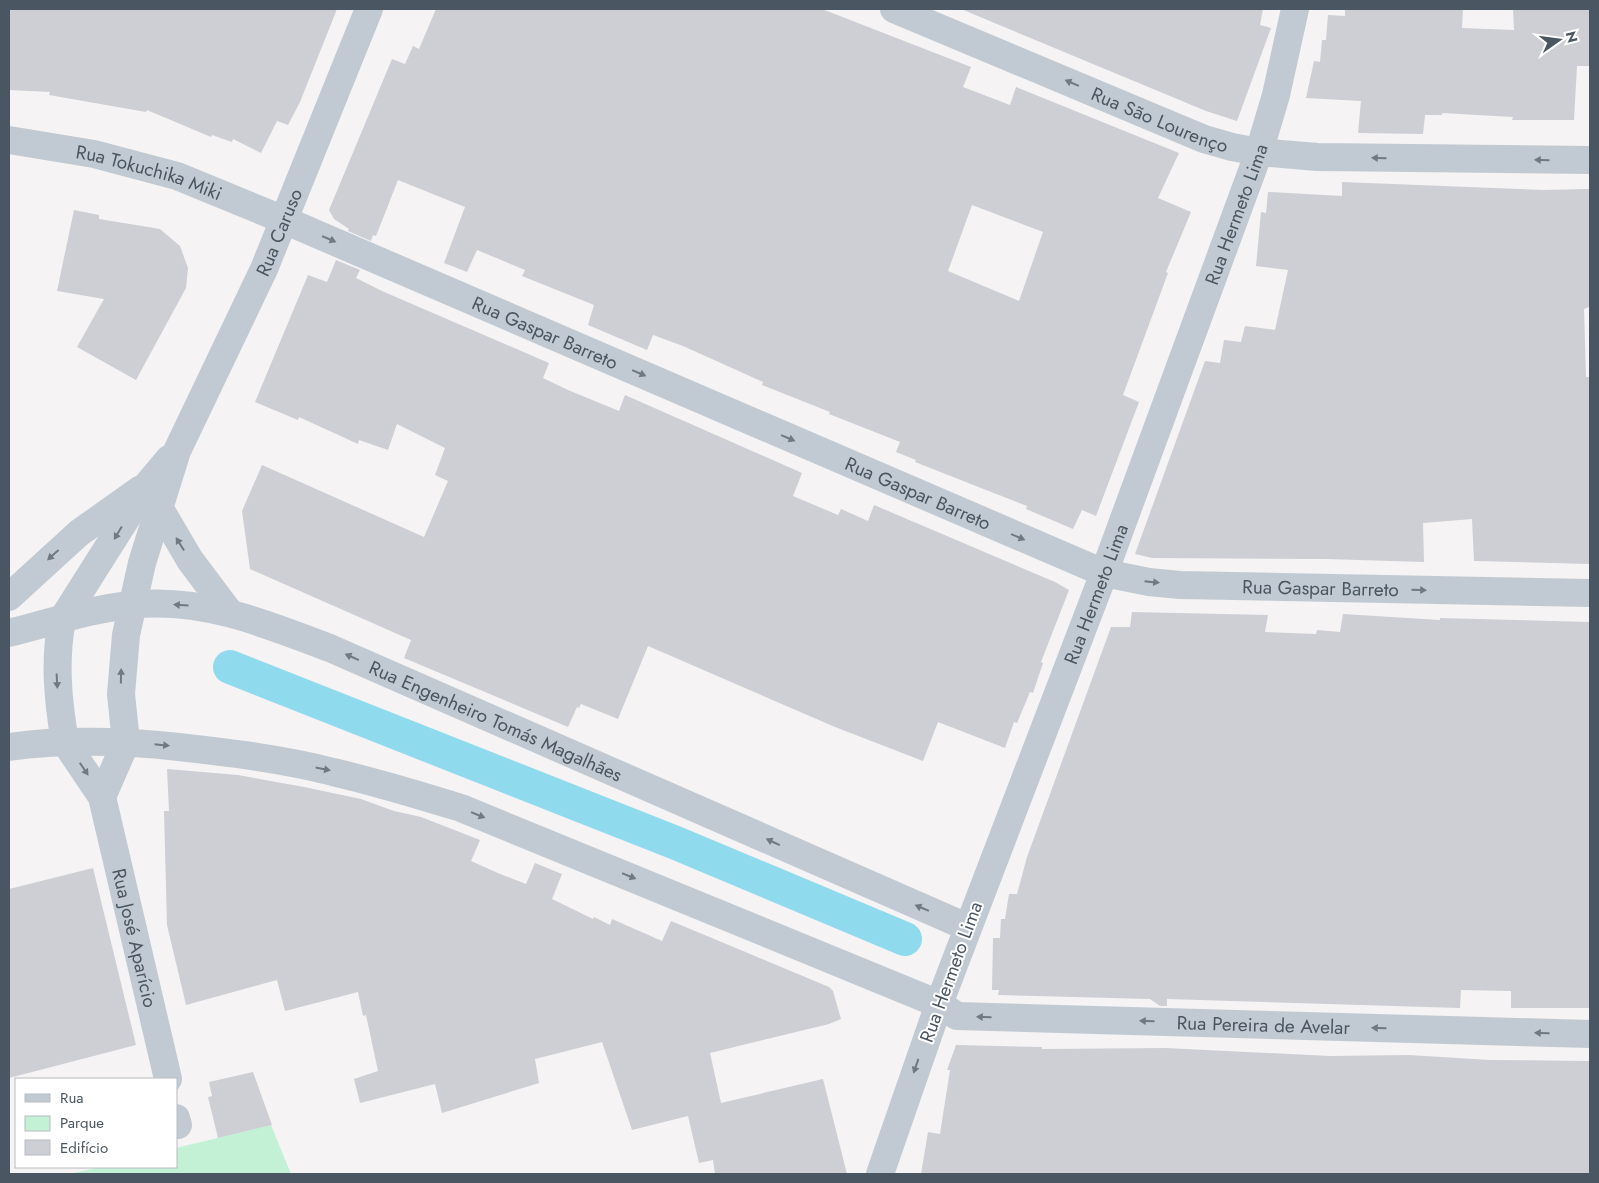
<svg xmlns="http://www.w3.org/2000/svg" width="1599" height="1183" font-family="Jost,sans-serif">
	<rect width="100%" height="100%" fill="#f5f3f3"/>
	<polygon fill="#c3f1d5" points="271,1125 291,1174 70,1174 100,1167 176,1167 176,1148"/>
	<g fill="none" stroke-linecap="round" stroke-linejoin="round">
		<polyline stroke="#90daee" stroke-width="34" points="230,667 676,843 905,939"/>
	</g>
	<g fill="#cdcfd5" fill-rule="evenodd">
		<polygon points="9,9 337,9 300,102 288,125 277,121 261,153 233,139 232,142 212,135 211,137 147,110 146,112 49,95 50,92 9,90"/>
		<path d="M436,9H822L971,67L963,87L1010,105L1016,87L1179,153L1158,198L1191,212L1166,272L1168,273L1123,395L1139,402L1096,516L1082,510L1073,529L1026,509L1027,506L915,462L916,460L896,452L900,442L829,414L830,412L762,385L763,382L683,346L653,335L647,350L588,325L594,305L522,276L525,270L477,250L467,272L444,263L465,207L398,180L376,236L373,235L371,241L348,231L349,229L334,219L329,210L392,59L405,64L413,46L419,49ZM972,205L1043,232L1019,301L948,271Z"/>
		<polygon points="961,9 1263,9 1260,25 1271,28 1237,121 1206,111"/>
		<polygon points="1345,9 1463,9 1462,28 1514,30 1513,9 1590,9 1590,66 1577,66 1574,120 1512,120 1513,117 1442,113 1442,115 1425,115 1423,134 1358,133 1361,101 1306,98 1314,61 1320,62 1322,40 1326,40 1328,15 1345,16"/>
		<polygon points="1342,182 1543,190 1590,189 1590,292 1589,307 1584,309 1586,377 1590,377 1590,564 1474,561 1472,519 1423,523 1424,562 1326,559 1152,558 1135,554 1205,361 1220,363 1224,340 1241,342 1245,326 1275,330 1288,270 1256,266 1261,212 1266,213 1268,192 1342,196"/>
		<polygon points="74,210 99,215 99,219 160,229 180,246 188,268 186,288 136,380 77,347 104,299 57,291"/>
		<polygon points="336,260 360,270 356,278 382,291 549,363 543,378 568,390 619,411 625,395 802,473 793,496 838,515 841,509 868,521 874,505 1055,582 1069,590 1041,662 1043,663 1033,693 1030,692 1017,723 1014,722 1005,748 938,722 923,761 835,727 648,646 618,719 581,704 579,708 577,707 568,727 404,658 411,640 250,569 242,511 262,465 424,537 448,481 435,475 445,448 397,424 388,450 359,440 358,444 299,417 298,420 255,402 308,275 327,282"/>
		<polygon points="1132,612 1268,615 1265,632 1316,634 1317,630 1340,632 1343,614 1440,620 1440,618 1590,622 1590,1008 1511,1008 1511,991 1461,990 1460,1008 1167,999 1167,1006 1160,1006 1150,999 998,995 999,990 992,990 993,938 1000,938 1001,919 1005,919 1009,894 1017,894 1027,857 1111,627 1130,627"/>
		<polygon points="167,769 238,775 304,787 361,799 394,811 421,817 480,840 471,861 500,874 526,884 535,863 562,874 552,899 593,919 594,917 610,925 612,919 662,941 671,921 829,987 833,991 841,1019 829,1024 710,1053 721,1103 823,1079 847,1174 715,1174 713,1160 699,1163 688,1116 632,1130 602,1042 535,1059 539,1083 442,1113 435,1084 360,1103 354,1079 378,1071 366,1015 363,1016 358,992 285,1011 277,980 186,1005 167,925 164,811 169,811"/>
		<polygon points="93,868 136,1045 9,1078 9,889"/>
		<polygon points="956,1045 1042,1047 1042,1049 1165,1048 1330,1056 1409,1055 1490,1060 1590,1061 1590,1174 921,1174 928,1132 940,1134 950,1070 947,1070"/>
		<polygon points="253,1072 272,1125 218,1138 208,1097 212,1096 209,1082"/>
	</g>
	<g fill="none" stroke-linecap="round" stroke-linejoin="round">
		<g stroke="#c1cad2" stroke-width="28">
			<path id="s1" d="M894,9L1204,139L1232,147L1259,152L1317,157L1590,160"/>
			<path id="s2" d="M9,140L94,154L177,176L284,220L1104,573L1149,582L1180,585L1590,593"/>
			<path id="s3" d="M65,742L102,797L168,1079"/>
			<polyline points="102,797 126,742"/>
			<polyline points="176,1118 178,1125"/>
			<path id="s4" d="M880,1174L939,1004L957,1016L1590,1034"/>
		</g>
		<g stroke="#c1cad2" stroke-width="28">
			<polyline points="160,509 190,560 229,612"/>
			<polyline points="9,597 79,533 141,489"/>
			<path id="s5" d="M9,633C49,623 90,609 131,605C202,597 267,624 332,649L967,927"/>
			<path d="M65,742C58,701 54,661 62,620L148,484L169,459"/>
			<path id="s6" d="M126,742L121,694L126,635L142,563L177,451L264,269L369,9"/>
			<path id="s7" d="M9,747C66,739 123,741 179,747C231,753 283,759 333,772C376,782 419,795 461,808L939,1004L1104,573L1259,152L1276,95L1295,9"/>
		</g>
	</g>
	<defs><path id="oneway-solid" d="M-6-.8H1V-3.2L6.5 0L1 3.2V.8H-6Z" transform="scale(1.25)"/></defs>
	<g fill="#6e7983">
		<use href="#oneway-solid" transform="translate(1072 83) rotate(-157)"/>
		<use href="#oneway-solid" transform="translate(1379 158) rotate(-179)"/>
		<use href="#oneway-solid" transform="translate(1542 160) rotate(-179)"/>
		<use href="#oneway-solid" transform="translate(329 239) rotate(23)"/>
		<use href="#oneway-solid" transform="translate(639 373) rotate(23)"/>
		<use href="#oneway-solid" transform="translate(788 438) rotate(23)"/>
		<use href="#oneway-solid" transform="translate(118 533) rotate(121)"/>
		<use href="#oneway-solid" transform="translate(1018 537) rotate(23)"/>
		<use href="#oneway-solid" transform="translate(180 544) rotate(-122)"/>
		<use href="#oneway-solid" transform="translate(53 555) rotate(138)"/>
		<use href="#oneway-solid" transform="translate(1152 582) rotate(6)"/>
		<use href="#oneway-solid" transform="translate(1419 590) rotate(1)"/>
		<use href="#oneway-solid" transform="translate(181 605) rotate(-176)"/>
		<use href="#oneway-solid" transform="translate(352 657) rotate(-156)"/>
		<use href="#oneway-solid" transform="translate(121 676) rotate(-89)"/>
		<use href="#oneway-solid" transform="translate(57 681) rotate(87)"/>
		<use href="#oneway-solid" transform="translate(162 745) rotate(6)"/>
		<use href="#oneway-solid" transform="translate(84 769) rotate(56)"/>
		<use href="#oneway-solid" transform="translate(323 769) rotate(11)"/>
		<use href="#oneway-solid" transform="translate(478 815) rotate(22)"/>
		<use href="#oneway-solid" transform="translate(773 842) rotate(-155)"/>
		<use href="#oneway-solid" transform="translate(629 876) rotate(22)"/>
		<use href="#oneway-solid" transform="translate(922 908) rotate(-157)"/>
		<use href="#oneway-solid" transform="translate(984 1017) rotate(-178)"/>
		<use href="#oneway-solid" transform="translate(1147 1021) rotate(-178)"/>
		<use href="#oneway-solid" transform="translate(1379 1028) rotate(-178)"/>
		<use href="#oneway-solid" transform="translate(1542 1033) rotate(-178)"/>
		<use href="#oneway-solid" transform="translate(916 1066) rotate(109)"/>
	</g>
	<g text-anchor="middle" dominant-baseline="central" stroke-width="4" stroke-linejoin="round" paint-order="stroke">
		<g font-size="19" fill="#4a5661" stroke="#fff">
			<text stroke="none"><textPath href="#s1" startOffset="288">Rua São Lourenço</textPath></text>
			<text stroke="none"><textPath href="#s2" startOffset="144">Rua Tokuchika Miki</textPath></text>
			<text stroke="none"><textPath href="#s7" startOffset="1820">Rua Hermeto Lima</textPath></text>
			<text stroke="none"><textPath href="#s6" startOffset="540">Rua Caruso</textPath></text>
			<text stroke="none"><textPath href="#s2" startOffset="572">Rua Gaspar Barreto</textPath></text>
			<text stroke="none"><textPath href="#s2" startOffset="978">Rua Gaspar Barreto</textPath></text>
			<text stroke="none"><textPath href="#s2" startOffset="1398">Rua Gaspar Barreto</textPath></text>
			<text stroke="none"><textPath href="#s7" startOffset="1415">Rua Hermeto Lima</textPath></text>
			<text stroke="none"><textPath href="#s5" startOffset="512">Rua Engenheiro Tomás Magalhães</textPath></text>
			<text stroke="none"><textPath href="#s3" startOffset="211">Rua José Aparício</textPath></text>
			<text transform="translate(951 972) rotate(-70)">Rua Hermeto Lima</text>
			<text stroke="none"><textPath href="#s4" startOffset="508">Rua Pereira de Avelar</textPath></text>
		</g>
	</g>
	<rect width="1599" height="1183" fill="none" stroke="#4a5661" stroke-width="20"/>
	<rect x="15" y="1078" width="162" height="90" fill="#ffffff" stroke="#b7bbc0"/>
	<rect x="25" y="1094" width="25" height="8" fill="#c1cad2" stroke="#b7bbc0"/>
	<text x="60" y="1103" font-size="15" fill="#4a5661">Rua</text>
	<rect x="25" y="1116" width="25" height="15" fill="#c3f1d5" stroke="#b7bbc0"/>
	<text x="60" y="1128" font-size="15" fill="#4a5661">Parque</text>
	<rect x="25" y="1140" width="25" height="15" fill="#cdcfd5" stroke="#b7bbc0"/>
	<text x="60" y="1153" font-size="15" fill="#4a5661">Edifício</text>
	<g transform="translate(1559 40) rotate(76)" stroke="#ffffff" stroke-width="4" paint-order="stroke">
	<path d="M0-4L9 19L0 12L-9 19Z" fill="#4a5661"/>
	<text y="-8" font-size="14" font-weight="bold" text-anchor="middle" fill="#4a5661">N</text>
	</g>
</svg>
